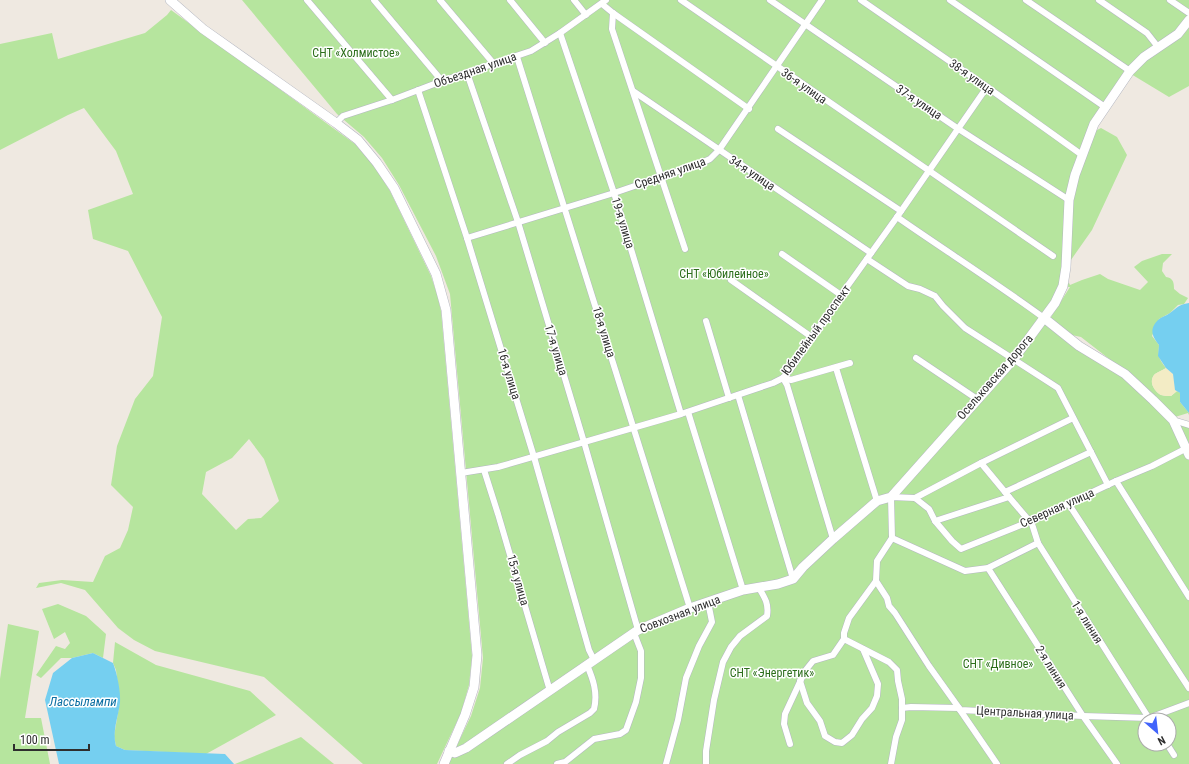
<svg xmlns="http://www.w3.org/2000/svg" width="1189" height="764" font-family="'Roboto Condensed',sans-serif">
	<rect width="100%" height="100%" fill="#efe9e1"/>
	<g fill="#b6e59e" fill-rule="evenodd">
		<path d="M242,0H1189V86L1169,97L1131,74L1095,131L1101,128L1117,137L1127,155L1092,230L1066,267L1063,286L1044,318L1153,400L1173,420L1189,426V764H448L471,716L480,688L483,658L450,294L436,256L399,185L382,158L364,137L337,114ZM1038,543L1152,720H1169V744H1145V720H1151L1037,545Z"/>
		<path d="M171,10L355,144L374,166L390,191L431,276L437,294L441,311L472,656L469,685L461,713L437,764H363L264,677L155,651L134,640L118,628L85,590L61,583L36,588L39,583L62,580L93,582L105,556L120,548L128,530L133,507L111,485L117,446L135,399L153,376L162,317L128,251L93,239L88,210L133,194L116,151L84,108L68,115L0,150V44L52,33L58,59L145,33L167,15ZM249,439L264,459L279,501L261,518L248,519L236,530L202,494L206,472L232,458Z"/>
		<path d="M1162,254H1172L1163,263L1162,271L1166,277C1173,278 1174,282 1174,289L1180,294L1188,298L1184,304L1178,305L1170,313L1159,319L1152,336L1159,345C1158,357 1159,359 1166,368C1163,370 1158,372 1155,374C1148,381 1154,391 1161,395C1164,396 1168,396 1171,396L1177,391L1180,393V402L1189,413V415L1188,413L1175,417L1126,372L1081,337L1067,334L1052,322L1051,317L1070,287H1068L1066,284L1069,283L1070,285L1082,280L1100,274L1108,279L1140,290L1148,282L1134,267L1142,261Z"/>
		<polygon points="58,604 86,616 106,634 103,658 93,653 72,658 61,658 41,678 36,675 56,646 65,649 70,643 65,632 54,639 42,609"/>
		<polygon points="8,624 39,631 25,718 41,718 50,764 0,764 0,679"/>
		<polygon points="115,642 156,665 250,691 276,715 206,754 125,750 116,746 114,736 120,701 116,670 113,663"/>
		<polygon points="301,737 334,764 235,764"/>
	</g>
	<path fill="#f3ecc5" d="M1166,368L1173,374L1175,389L1177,391L1171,396C1168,396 1164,396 1161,395C1154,391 1148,381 1155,374C1158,372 1163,370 1166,368Z"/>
	<g fill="#75cff0">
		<path d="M1189,303V413L1180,402V393L1175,390L1173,374L1166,368L1158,356L1159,345C1152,336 1149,329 1158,320C1161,317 1166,316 1170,313C1178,307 1178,305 1189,303Z"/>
		<path d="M93,653L113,663C117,673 121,692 120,703C118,718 112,731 116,746L125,750L225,754L234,764H59L45,700L53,673L72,658Z"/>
	</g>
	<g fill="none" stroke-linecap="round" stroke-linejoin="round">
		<defs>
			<g id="street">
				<polyline points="307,0 392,100"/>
				<polyline points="374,0 442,81"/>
				<polyline points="440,0 494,64"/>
				<polyline points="510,0 541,38 545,43"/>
				<polyline points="574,0 586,15"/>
				<polyline points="681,0 1053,256"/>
				<polyline points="770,0 957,128 1069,200"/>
				<polyline points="861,0 987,87 1082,155"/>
				<polyline points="950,0 1105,107"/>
				<polyline points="1026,0 1130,71"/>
				<polyline points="1099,0 1147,33 1158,47"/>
				<polyline points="1170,0 1189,13"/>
				<polyline points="602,4 613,13 749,109"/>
				<polyline points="613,13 612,29 685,249"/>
				<polyline points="560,33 614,193 681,414"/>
				<polyline points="517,57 690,608"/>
				<polyline points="467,73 518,222 584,442 638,630"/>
				<polyline points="418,90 467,238 534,457 589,650 594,660"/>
				<polyline points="633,91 871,253"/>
				<polyline points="336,123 343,116 392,100 442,81 531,51 560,33 606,0"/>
				<polyline points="778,129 901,211"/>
				<path d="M897,217C946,251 996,283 1044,318"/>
				<polyline points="467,238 614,193 699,164 710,159 719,150 822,0"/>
				<polyline points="782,254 841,295"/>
				<polyline points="867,259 908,286 920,289 935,296 943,306 965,328 1058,388 1108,485"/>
				<polyline points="731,280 813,338"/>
				<polyline points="706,321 729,398"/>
				<polyline points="916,358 977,399"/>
				<polyline points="836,368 877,501"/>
				<polyline points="783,378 787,385 833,539"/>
				<polyline points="783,378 791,380 850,363"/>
				<polyline points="738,395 793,579"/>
				<polyline points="688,412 743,590"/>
				<polyline points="1173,420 1189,425"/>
				<polyline points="981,463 1005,492"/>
				<polyline points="484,470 498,514 550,691"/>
				<polyline points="461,473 498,467 681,414 773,383 783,378 790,370 841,295 897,217 987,87"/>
				<polyline points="1116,481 1189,597"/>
				<polyline points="1009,497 1026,517 1031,521 1038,543 1150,720"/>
				<polyline points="915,498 981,463 1073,418"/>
				<polyline points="1068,503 1189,688"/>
				<polyline points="935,521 1009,497 1005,492 1091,452"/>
				<polyline points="892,538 965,571 988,568 1038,543"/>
				<polyline points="988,568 1083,716 1117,764"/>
				<polyline points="876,581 887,598 889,606 895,613 929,666 959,708"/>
				<polyline points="800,681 807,703 820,721 825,736 835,742 842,743 852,735 862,719 872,708 877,696 878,684 863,649"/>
				<polyline points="902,708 911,707 959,708 960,710 1083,716 1149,718 1189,703"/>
				<polyline points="960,710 997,764"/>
				<polyline points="790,744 784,724 785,714 805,671 813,661 833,655 844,639"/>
				<polyline points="1167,744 1174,755"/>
				<path d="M507,764L520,755L547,741L558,732L590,713L594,709C598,693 593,679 587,665"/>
				<polyline points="557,764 565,762 594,739 620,734 626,730 636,702 641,678 641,651 634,633"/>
				<polyline points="666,764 678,720 686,678 699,646 712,622 708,602"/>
				<path d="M706,764V751L714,700L723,662L731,647L740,636L767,616C769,604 765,598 759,588"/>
				<polyline points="891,764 896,737 902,720 902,699 898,681 897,670 889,662 844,639 844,633 849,618 876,581 877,561 892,538 891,497 915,498 929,509 935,521 952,541 961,549 1031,521 1116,481 1152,466 1187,448"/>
			</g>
			<g id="secondary">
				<polyline points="170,0 203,29 336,123 358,140 377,163 394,188 436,274 446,310 477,655 474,687 465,715 444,764"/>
				<polyline points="1044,318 1079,346 1125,374 1153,400 1173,420 1189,455"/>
				<polyline points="449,751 455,753 466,748 638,630 690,608 743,590 778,584 793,579 803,567 833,539 877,501 891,497 1013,360 1055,303 1063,286 1066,267 1069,200 1075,175 1094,124 1130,71 1144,57 1178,34 1189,20"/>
			</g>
		</defs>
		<use href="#street" stroke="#b4b7c1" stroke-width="7"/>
		<use href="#secondary" stroke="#b4b7c1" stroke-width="10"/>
		<use href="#street" stroke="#fff" stroke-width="6"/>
		<use href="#secondary" stroke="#fff" stroke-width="9"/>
	</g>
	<g text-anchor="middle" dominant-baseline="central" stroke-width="3" stroke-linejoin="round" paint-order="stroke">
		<g font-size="12" fill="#2c6e1b" stroke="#fff">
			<text x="356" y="53">СНТ «Холмистое»</text>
			<text x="724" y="274">СНТ «Юбилейное»</text>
			<text x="998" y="664">СНТ «Дивное»</text>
			<text x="772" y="673">СНТ «Энергетик»</text>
		</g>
		<g font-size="12" fill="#2e2e2e" stroke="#fff">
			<text transform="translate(475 70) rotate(-19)">Объездная улица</text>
			<text transform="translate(972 77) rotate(35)">38-я улица</text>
			<text transform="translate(804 86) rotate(35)">36-я улица</text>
			<text transform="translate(919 102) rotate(34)">37-я улица</text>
			<text transform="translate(670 173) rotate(-19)">Средняя улица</text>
			<text transform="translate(752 173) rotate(34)">34-я улица</text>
			<text transform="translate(623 223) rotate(73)">19-я улица</text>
			<text transform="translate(816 330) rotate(-54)">Юбилейный проспект</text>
			<text transform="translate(604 332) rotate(73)">18-я улица</text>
			<text transform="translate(556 350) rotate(73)">17-я улица</text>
			<text transform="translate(509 374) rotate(73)">16-я улица</text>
			<text transform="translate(995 377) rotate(-49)">Осельковская дорога</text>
			<text transform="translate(1057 508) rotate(-24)">Северная улица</text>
			<text transform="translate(518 580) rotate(74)">15-я улица</text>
			<text transform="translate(680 614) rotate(-21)">Совхозная улица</text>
			<text transform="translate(1087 622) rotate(58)">1-я линия</text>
			<text transform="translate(1051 667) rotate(58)">2-я линия</text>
			<text transform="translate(1025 713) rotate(3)">Центральная улица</text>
		</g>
		<g font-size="13" font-style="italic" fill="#0d6fa3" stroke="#fff">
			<text x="83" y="701">Лассылампи</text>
		</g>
	</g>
	<g transform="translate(1157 732) rotate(152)"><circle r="19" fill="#ffffff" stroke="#ababab"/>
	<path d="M0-3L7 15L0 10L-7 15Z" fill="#4264fb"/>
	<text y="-6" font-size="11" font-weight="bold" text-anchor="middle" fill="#2e2e2e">N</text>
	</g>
	<path d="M14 744v6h75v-6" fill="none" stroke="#2e2e2e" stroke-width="2"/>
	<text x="20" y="744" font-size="12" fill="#2e2e2e" stroke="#ffffff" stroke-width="3" paint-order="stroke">100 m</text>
</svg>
